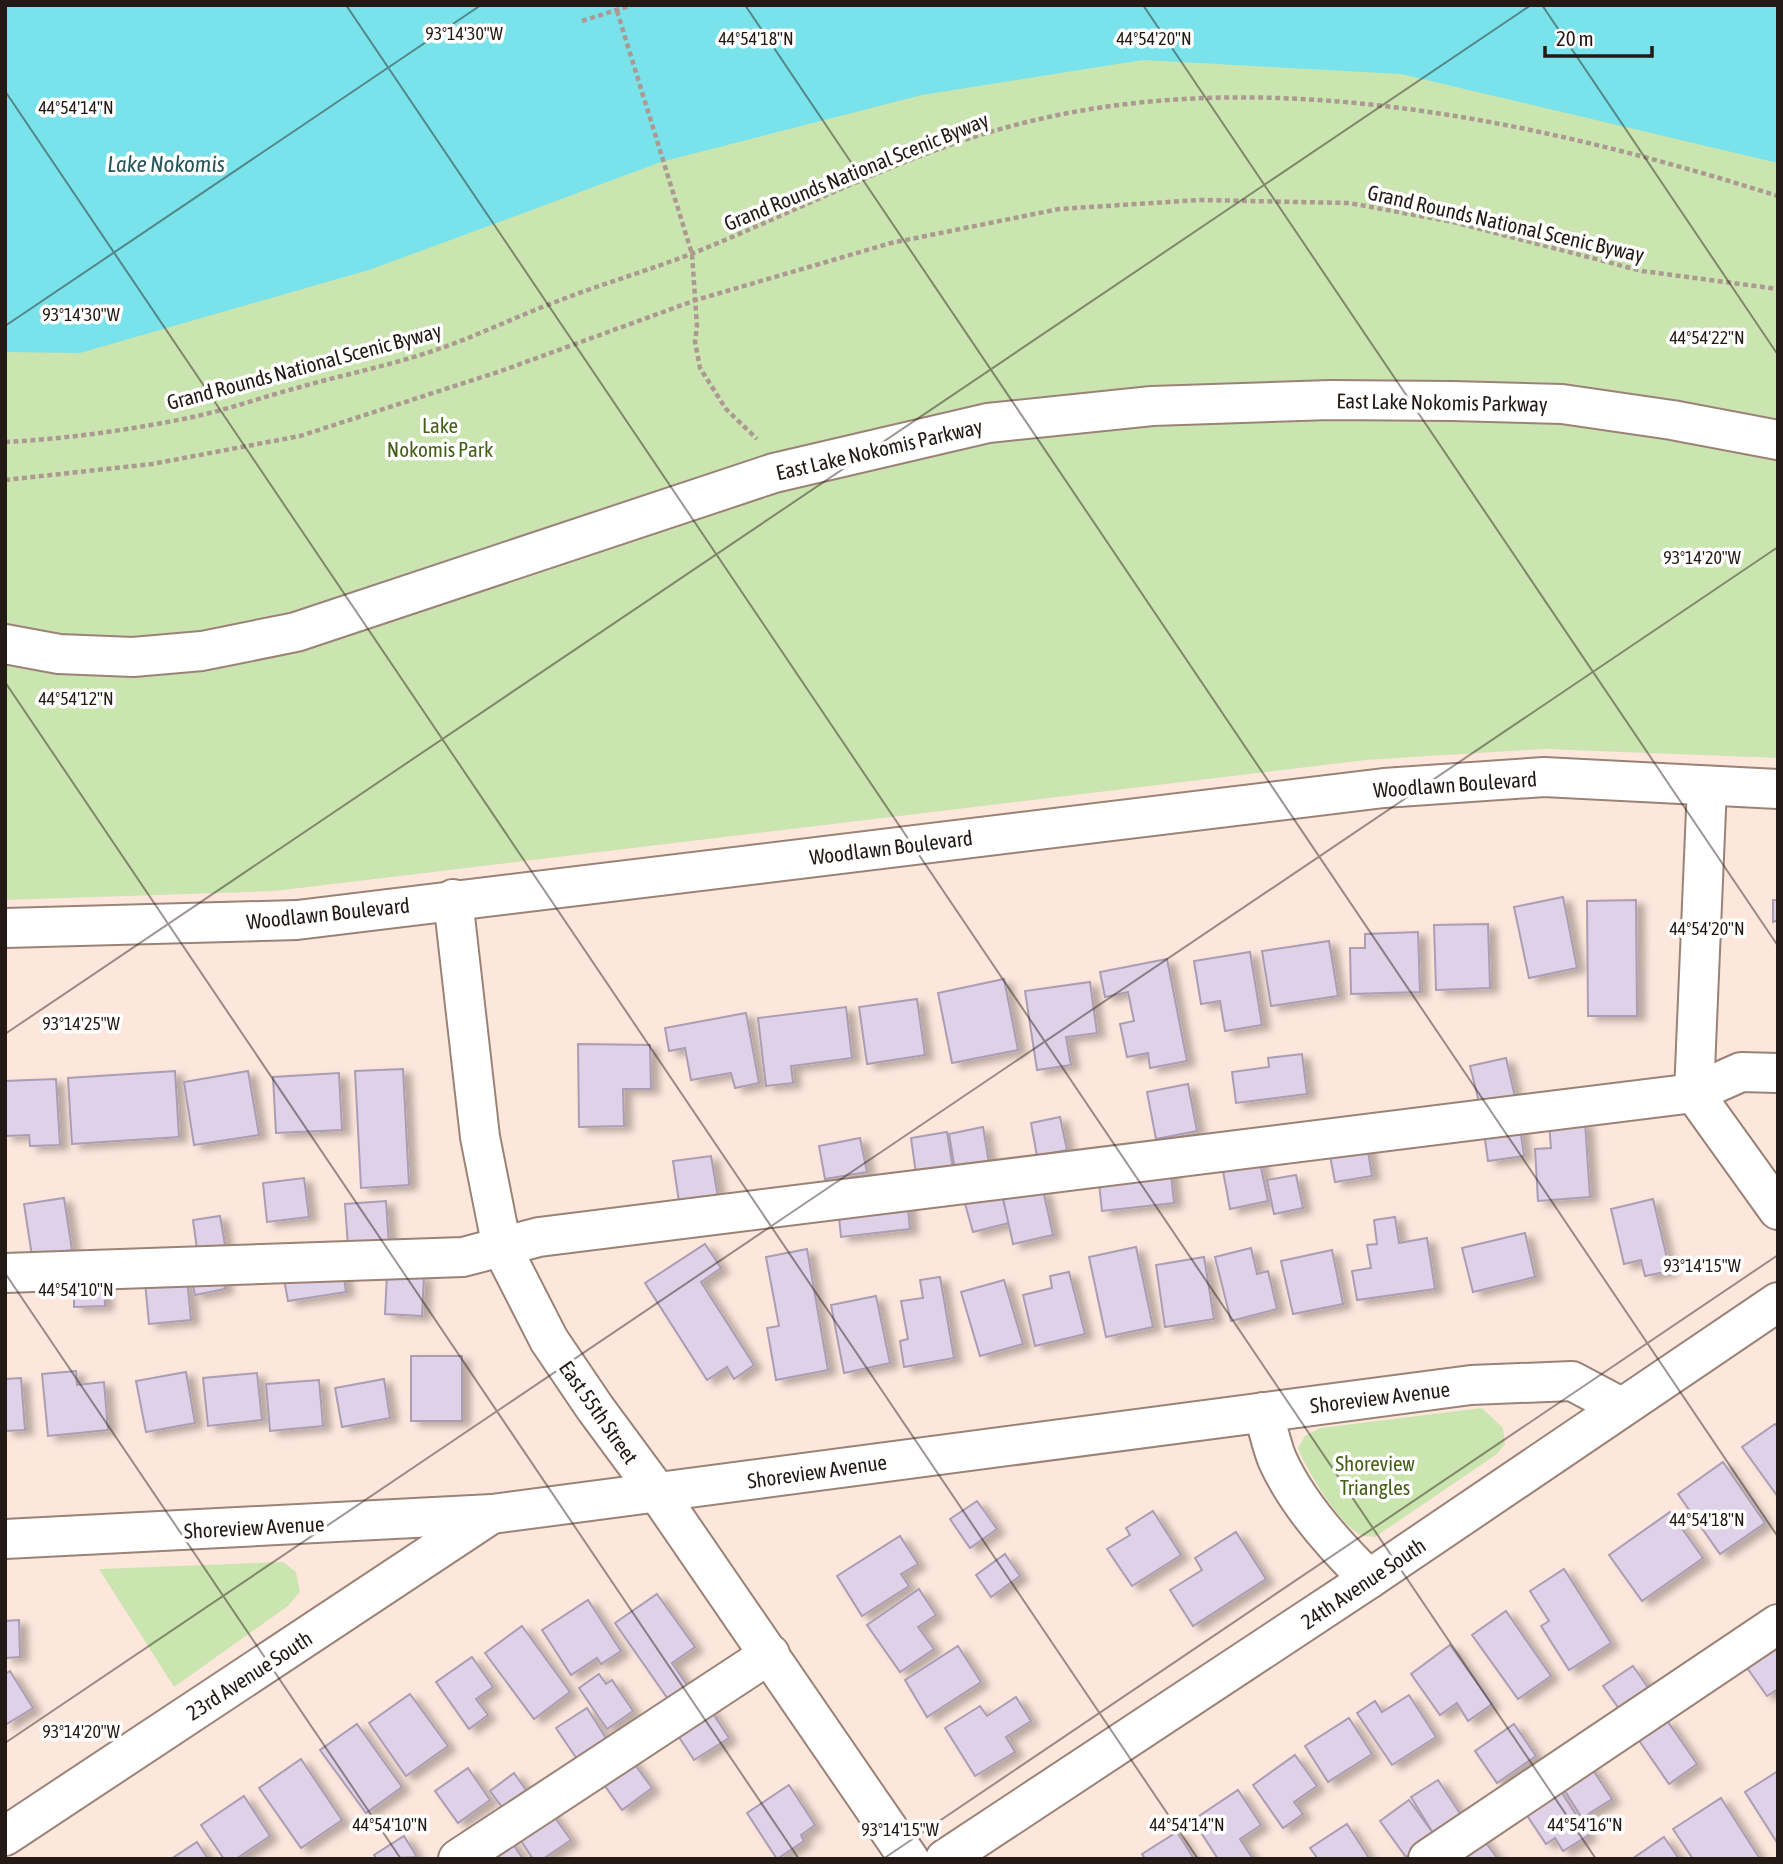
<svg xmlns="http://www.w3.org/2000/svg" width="1783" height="1864" font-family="'Asap Condensed',sans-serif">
	<defs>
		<filter id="shadow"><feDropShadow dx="8" dy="4.5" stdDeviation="3.5" flood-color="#0004"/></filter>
	</defs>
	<rect width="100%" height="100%" fill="#fde7dd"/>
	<g fill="#cbe5b0">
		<polygon points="5,5 1778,5 1778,758 1544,749 1366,760 275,891 5,900"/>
		<path d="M1482,1408L1503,1428L1505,1444L1497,1454L1375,1537C1370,1536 1363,1537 1359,1534C1338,1522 1307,1471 1298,1448L1305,1436L1320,1428Z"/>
		<polygon points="283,1562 296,1572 300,1592 288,1606 174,1687 99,1569"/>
	</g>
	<polygon fill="#79e2ea" points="5,5 1778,5 1778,163 1401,74 1143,60 922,95 661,162 372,269 80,353 5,352"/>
	<g fill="#dfd1e8" stroke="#ab9db3" stroke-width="2" filter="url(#shadow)">
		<polygon points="1563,897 1577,968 1529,978 1514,907"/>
		<polygon points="1636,900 1637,1016 1588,1016 1587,901"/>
		<polygon points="1773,900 1778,900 1778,920 1773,922"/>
		<polygon points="1488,924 1490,988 1436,990 1434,925"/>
		<polygon points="1418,932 1420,992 1351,994 1350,948 1365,948 1365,934"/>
		<polygon points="1329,941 1338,996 1271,1006 1262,951"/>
		<polygon points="1250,952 1262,1025 1225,1031 1220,1001 1201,1004 1194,961"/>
		<polygon points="1167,959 1187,1061 1150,1068 1148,1053 1127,1057 1120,1024 1134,1021 1128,992 1105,997 1100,972"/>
		<polygon points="1004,979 1018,1050 952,1063 938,993"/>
		<polygon points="1090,982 1097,1033 1066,1037 1071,1065 1037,1070 1025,991"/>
		<polygon points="917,999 925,1055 867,1064 859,1007"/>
		<polygon points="846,1007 852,1058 791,1066 793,1083 766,1086 758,1018"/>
		<polygon points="746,1013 759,1083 735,1088 731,1073 691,1080 685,1048 669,1051 665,1028"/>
		<polygon points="578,1044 650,1045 651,1089 623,1089 624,1126 579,1127"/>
		<polygon points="1302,1054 1307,1094 1236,1103 1232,1072 1269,1067 1268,1058"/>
		<polygon points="1506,1058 1515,1097 1480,1106 1470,1066"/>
		<polygon points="403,1069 409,1185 361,1188 355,1071"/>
		<polygon points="175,1071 179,1137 72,1144 68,1078"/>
		<polygon points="248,1071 259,1135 194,1145 184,1082"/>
		<polygon points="339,1073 342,1130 276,1133 273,1077"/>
		<polygon points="56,1079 60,1145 30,1146 29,1135 5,1136 5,1081"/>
		<polygon points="1188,1084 1197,1131 1156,1139 1147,1092"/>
		<polygon points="1060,1117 1067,1150 1037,1156 1031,1123"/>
		<polygon points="1519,1120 1524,1156 1488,1161 1483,1125"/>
		<polygon points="1585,1122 1590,1197 1538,1201 1535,1149 1551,1148 1549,1124"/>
		<polygon points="983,1127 989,1163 955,1170 949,1134"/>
		<polygon points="947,1132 953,1169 916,1174 911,1138"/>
		<polygon points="860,1138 867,1172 825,1179 819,1146"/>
		<polygon points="1366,1139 1372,1176 1335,1182 1328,1145"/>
		<polygon points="1258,1153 1268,1201 1230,1209 1221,1160"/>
		<polygon points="711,1156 718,1197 679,1202 673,1161"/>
		<polygon points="1170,1165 1174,1203 1102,1211 1098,1174"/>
		<polygon points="1296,1175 1303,1208 1274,1214 1267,1180"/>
		<polygon points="304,1178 309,1217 267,1222 263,1183"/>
		<polygon points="999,1184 1009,1223 973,1232 962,1193"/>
		<polygon points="1043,1190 1053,1235 1013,1244 1003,1198"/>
		<polygon points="64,1198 72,1250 32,1256 24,1204"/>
		<polygon points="907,1199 910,1229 841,1237 838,1207"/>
		<polygon points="1653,1199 1670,1271 1645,1276 1641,1260 1624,1264 1611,1209"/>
		<polygon points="386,1201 389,1245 348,1247 345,1204"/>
		<polygon points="220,1216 225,1245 197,1249 193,1220"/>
		<polygon points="1395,1217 1399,1243 1427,1238 1435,1289 1357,1300 1352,1271 1371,1268 1367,1245 1377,1244 1374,1220"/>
		<polygon points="1525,1233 1535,1277 1473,1292 1462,1248"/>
		<polygon points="705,1244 721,1268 701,1282 754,1365 734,1379 727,1367 707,1380 645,1283"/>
		<polygon points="1136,1247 1153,1327 1106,1337 1089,1257"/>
		<polygon points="1251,1248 1257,1274 1268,1271 1277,1309 1231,1321 1215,1257"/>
		<polygon points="807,1249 828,1370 776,1380 767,1328 779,1326 766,1257"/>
		<polygon points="1332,1250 1343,1304 1293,1314 1281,1261"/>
		<polygon points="1204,1257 1214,1319 1165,1327 1156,1265"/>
		<polygon points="342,1264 346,1292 288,1301 283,1274"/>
		<polygon points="222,1270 225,1289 195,1295 191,1275"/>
		<polygon points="1069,1272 1085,1334 1035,1346 1023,1295 1052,1288 1050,1276"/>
		<polygon points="387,1274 424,1276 422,1316 385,1314"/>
		<polygon points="940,1277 954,1358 904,1367 900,1341 908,1339 901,1301 923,1298 920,1280"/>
		<polygon points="187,1278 191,1320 149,1324 145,1282"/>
		<polygon points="74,1279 104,1279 105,1306 74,1307"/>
		<polygon points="1004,1280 1023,1344 980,1356 961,1292"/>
		<polygon points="876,1296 890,1363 844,1373 831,1305"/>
		<rect x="411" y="1356" width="51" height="65"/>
		<polygon points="76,1371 77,1385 104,1382 108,1430 48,1436 42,1374"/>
		<polygon points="186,1372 195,1423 146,1432 136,1381"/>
		<polygon points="257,1373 262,1420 208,1426 203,1378"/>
		<polygon points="21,1378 25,1430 5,1431 5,1379"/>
		<polygon points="384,1379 390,1418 342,1427 335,1388"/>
		<polygon points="319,1380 323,1426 270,1431 266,1384"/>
		<polygon points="1775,1424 1778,1427 1778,1497 1742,1447"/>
		<polygon points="1723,1462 1765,1523 1720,1554 1678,1494"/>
		<polygon points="977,1501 997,1529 970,1548 950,1519"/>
		<polygon points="1153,1511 1181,1555 1132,1586 1107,1549 1130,1535 1126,1528"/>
		<polygon points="1670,1512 1703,1558 1642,1601 1609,1555"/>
		<polygon points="1236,1532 1266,1579 1193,1626 1170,1590 1202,1570 1195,1558"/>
		<polygon points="900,1536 918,1564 901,1574 909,1586 862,1616 837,1576"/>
		<polygon points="1005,1554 1020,1576 991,1597 976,1575"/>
		<polygon points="1564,1569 1611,1643 1569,1670 1541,1626 1549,1621 1530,1591"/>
		<polygon points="919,1589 936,1615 918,1627 934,1649 900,1672 867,1625"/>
		<polygon points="657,1594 695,1647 672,1663 687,1685 668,1699 615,1623"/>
		<polygon points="588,1600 621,1651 601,1664 597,1658 571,1675 542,1630"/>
		<polygon points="1506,1611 1551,1676 1518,1699 1472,1635"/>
		<polygon points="19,1620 20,1657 5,1658 5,1621"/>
		<polygon points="522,1626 570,1692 534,1719 485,1653"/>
		<polygon points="1450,1645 1492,1704 1468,1721 1457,1703 1440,1715 1411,1674"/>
		<polygon points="1774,1645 1778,1651 1778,1689 1767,1696 1745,1665"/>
		<polygon points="958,1646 981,1682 927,1717 905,1680"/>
		<polygon points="472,1657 493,1687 476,1699 488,1715 469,1729 436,1682"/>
		<polygon points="1633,1666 1649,1689 1620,1710 1603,1686"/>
		<polygon points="10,1671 33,1708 5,1725 5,1674"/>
		<polygon points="599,1674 606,1684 612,1680 633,1711 607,1729 579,1688"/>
		<polygon points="410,1694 448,1746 406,1776 369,1723"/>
		<polygon points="1409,1695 1436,1737 1392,1765 1357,1713 1375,1701 1382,1712"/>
		<polygon points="1016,1697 1031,1721 1006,1737 1015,1752 975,1776 945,1728 980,1706 987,1716"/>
		<polygon points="708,1706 729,1738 694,1760 673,1728"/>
		<polygon points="587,1708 609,1743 579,1762 556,1728"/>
		<polygon points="1349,1718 1372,1754 1328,1782 1305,1746"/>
		<polygon points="1666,1719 1697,1764 1669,1784 1638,1739"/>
		<polygon points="357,1724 402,1787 366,1813 320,1750"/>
		<polygon points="1514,1724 1536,1756 1497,1783 1475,1751"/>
		<polygon points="628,1755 652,1788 622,1810 598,1776"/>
		<polygon points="1295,1755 1317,1786 1294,1802 1303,1814 1283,1828 1253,1785"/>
		<polygon points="301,1759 342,1820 301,1848 259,1788"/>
		<polygon points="1589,1764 1612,1799 1582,1818 1560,1783"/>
		<polygon points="468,1768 490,1800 458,1823 435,1791"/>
		<polygon points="1778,1771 1778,1844 1745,1792"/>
		<polygon points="514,1773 528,1793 505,1811 490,1791"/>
		<polygon points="1438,1780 1461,1815 1433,1833 1411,1797"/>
		<polygon points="789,1785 815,1825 801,1835 804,1841 777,1859 747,1813"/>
		<polygon points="1557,1785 1589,1835 1563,1851 1555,1838 1546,1844 1522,1808"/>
		<polygon points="1238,1790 1261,1825 1240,1839 1253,1859 1218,1859 1193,1820"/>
		<polygon points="244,1796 270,1836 236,1859 224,1859 201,1825"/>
		<polygon points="1721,1798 1760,1859 1693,1859 1673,1829"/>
		<polygon points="1409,1800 1435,1836 1406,1857 1380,1821"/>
		<polygon points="548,1808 571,1840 543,1859 533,1859 514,1830"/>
		<polygon points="1347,1824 1369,1858 1318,1859 1310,1848"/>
		<polygon points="1177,1832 1194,1859 1145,1859 1142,1854"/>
		<polygon points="1480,1835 1498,1859 1448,1859"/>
		<polygon points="404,1836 417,1857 377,1859 374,1855"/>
		<polygon points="1664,1837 1679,1859 1632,1859"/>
		<polygon points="509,1838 523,1859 479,1859"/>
		<polygon points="197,1842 208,1859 171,1859"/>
	</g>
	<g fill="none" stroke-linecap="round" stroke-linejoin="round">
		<defs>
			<g id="minor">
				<polyline points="5,644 59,654 133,657 202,651 296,632 774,473 988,423 1152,406 1330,400 1452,401 1562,404 1672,420 1778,440"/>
				<polyline points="1707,786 1694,1093 1778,1210"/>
				<polyline points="453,899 480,1137 502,1248 549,1340 595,1408 657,1492 909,1859"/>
				<polyline points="5,928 297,920 1384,788 1544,777 1778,789"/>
				<polyline points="5,1273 463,1257 539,1237 1694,1093 1741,1072 1778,1073"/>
				<path d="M1263,1412C1268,1427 1271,1444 1277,1459C1297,1504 1334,1545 1369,1579"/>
				<polyline points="5,1539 492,1514 1471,1385 1572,1381 1621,1407"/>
				<polyline points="5,1836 490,1515"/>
				<polyline points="458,1859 770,1654"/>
				<polyline points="945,1859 1369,1579 1778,1302"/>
				<polyline points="1428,1859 1778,1624"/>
			</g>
		</defs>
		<use href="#minor" stroke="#9b8276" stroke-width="42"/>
		<g stroke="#ab9992" stroke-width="4.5" stroke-dasharray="5 3.5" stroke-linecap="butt">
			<polyline points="617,11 692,254 697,326 695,342 700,368 726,409 757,439"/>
			<polyline points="582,21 632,5"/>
			<path d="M5,442C66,439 129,430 188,418C227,410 266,396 304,386C343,375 382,367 420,355C467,341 512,318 558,301C607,282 657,268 706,248C810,205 914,150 1023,123C1268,61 1543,122 1778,196"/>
			<polyline points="5,480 152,464 300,436 501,371 696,300 891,243 1059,209 1199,200 1349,203 1453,222 1642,271 1778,289"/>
		</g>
		<use href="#minor" stroke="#fff" stroke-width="38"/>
	</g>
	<path fill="none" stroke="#231915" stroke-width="2" stroke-opacity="0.45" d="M346,5L1596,1859M745,5L1778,1537M1143,5L1778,946M1542,5L1778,355M5,91L1198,1859M5,326L481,5M5,682L799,1859M5,1034L1531,5M5,1273L401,1859M5,1743L1778,547M883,1859L1778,1255"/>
	<g text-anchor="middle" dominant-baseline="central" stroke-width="7" stroke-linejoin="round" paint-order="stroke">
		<g font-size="21" fill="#231915" stroke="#fff">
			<text transform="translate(856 171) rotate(-22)">Grand Rounds National Scenic Byway</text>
			<text transform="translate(1506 223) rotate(13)">Grand Rounds National Scenic Byway</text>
			<text transform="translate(304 366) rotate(-15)">Grand Rounds National Scenic Byway</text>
			<text transform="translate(1442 402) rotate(1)">East Lake Nokomis Parkway</text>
			<text transform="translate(879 449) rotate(-13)">East Lake Nokomis Parkway</text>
			<text transform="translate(1455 784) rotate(-4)">Woodlawn Boulevard</text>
			<text transform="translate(891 847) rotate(-7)">Woodlawn Boulevard</text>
			<text transform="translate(328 913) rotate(-6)">Woodlawn Boulevard</text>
			<text transform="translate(1380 1397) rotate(-7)">Shoreview Avenue</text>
			<text transform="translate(599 1412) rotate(55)">East 55th Street</text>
			<text transform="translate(817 1471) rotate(-8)">Shoreview Avenue</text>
			<text transform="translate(254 1527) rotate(-3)">Shoreview Avenue</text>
			<text transform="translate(1363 1583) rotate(-34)">24th Avenue South</text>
			<text transform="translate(249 1675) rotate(-33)">23rd Avenue South</text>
		</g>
		<g font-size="21" fill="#435f18" stroke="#fff">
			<text x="440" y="425">Lake<tspan x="440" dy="24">Nokomis Park</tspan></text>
			<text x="1375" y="1463">Shoreview<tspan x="1375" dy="24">Triangles</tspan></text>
		</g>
		<g font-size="23" font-style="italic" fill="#27565a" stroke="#fff">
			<text x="166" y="164">Lake Nokomis</text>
		</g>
	</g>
	<g font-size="18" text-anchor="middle" fill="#231915" stroke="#fff" stroke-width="7" stroke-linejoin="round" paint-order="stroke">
		<text x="464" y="40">93°14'30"W</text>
		<text x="756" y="45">44°54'18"N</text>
		<text x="1154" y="45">44°54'20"N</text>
		<text x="76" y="114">44°54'14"N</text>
		<text x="81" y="321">93°14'30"W</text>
		<text x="1707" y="344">44°54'22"N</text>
		<text x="1702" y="564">93°14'20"W</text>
		<text x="76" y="705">44°54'12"N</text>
		<text x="1707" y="935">44°54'20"N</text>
		<text x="81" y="1030">93°14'25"W</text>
		<text x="1702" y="1272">93°14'15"W</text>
		<text x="76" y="1296">44°54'10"N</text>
		<text x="1707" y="1526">44°54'18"N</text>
		<text x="81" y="1738">93°14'20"W</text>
		<text x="390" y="1831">44°54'10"N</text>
		<text x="1187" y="1831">44°54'14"N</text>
		<text x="1585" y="1831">44°54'16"N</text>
		<text x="900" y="1836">93°14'15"W</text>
	</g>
	<rect width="1783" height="1864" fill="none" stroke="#231915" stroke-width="14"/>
	<path d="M1545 46v10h107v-10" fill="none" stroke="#231915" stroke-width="3.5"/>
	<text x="1556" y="46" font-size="21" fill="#231915" stroke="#ffffff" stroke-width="5" paint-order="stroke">20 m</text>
</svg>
